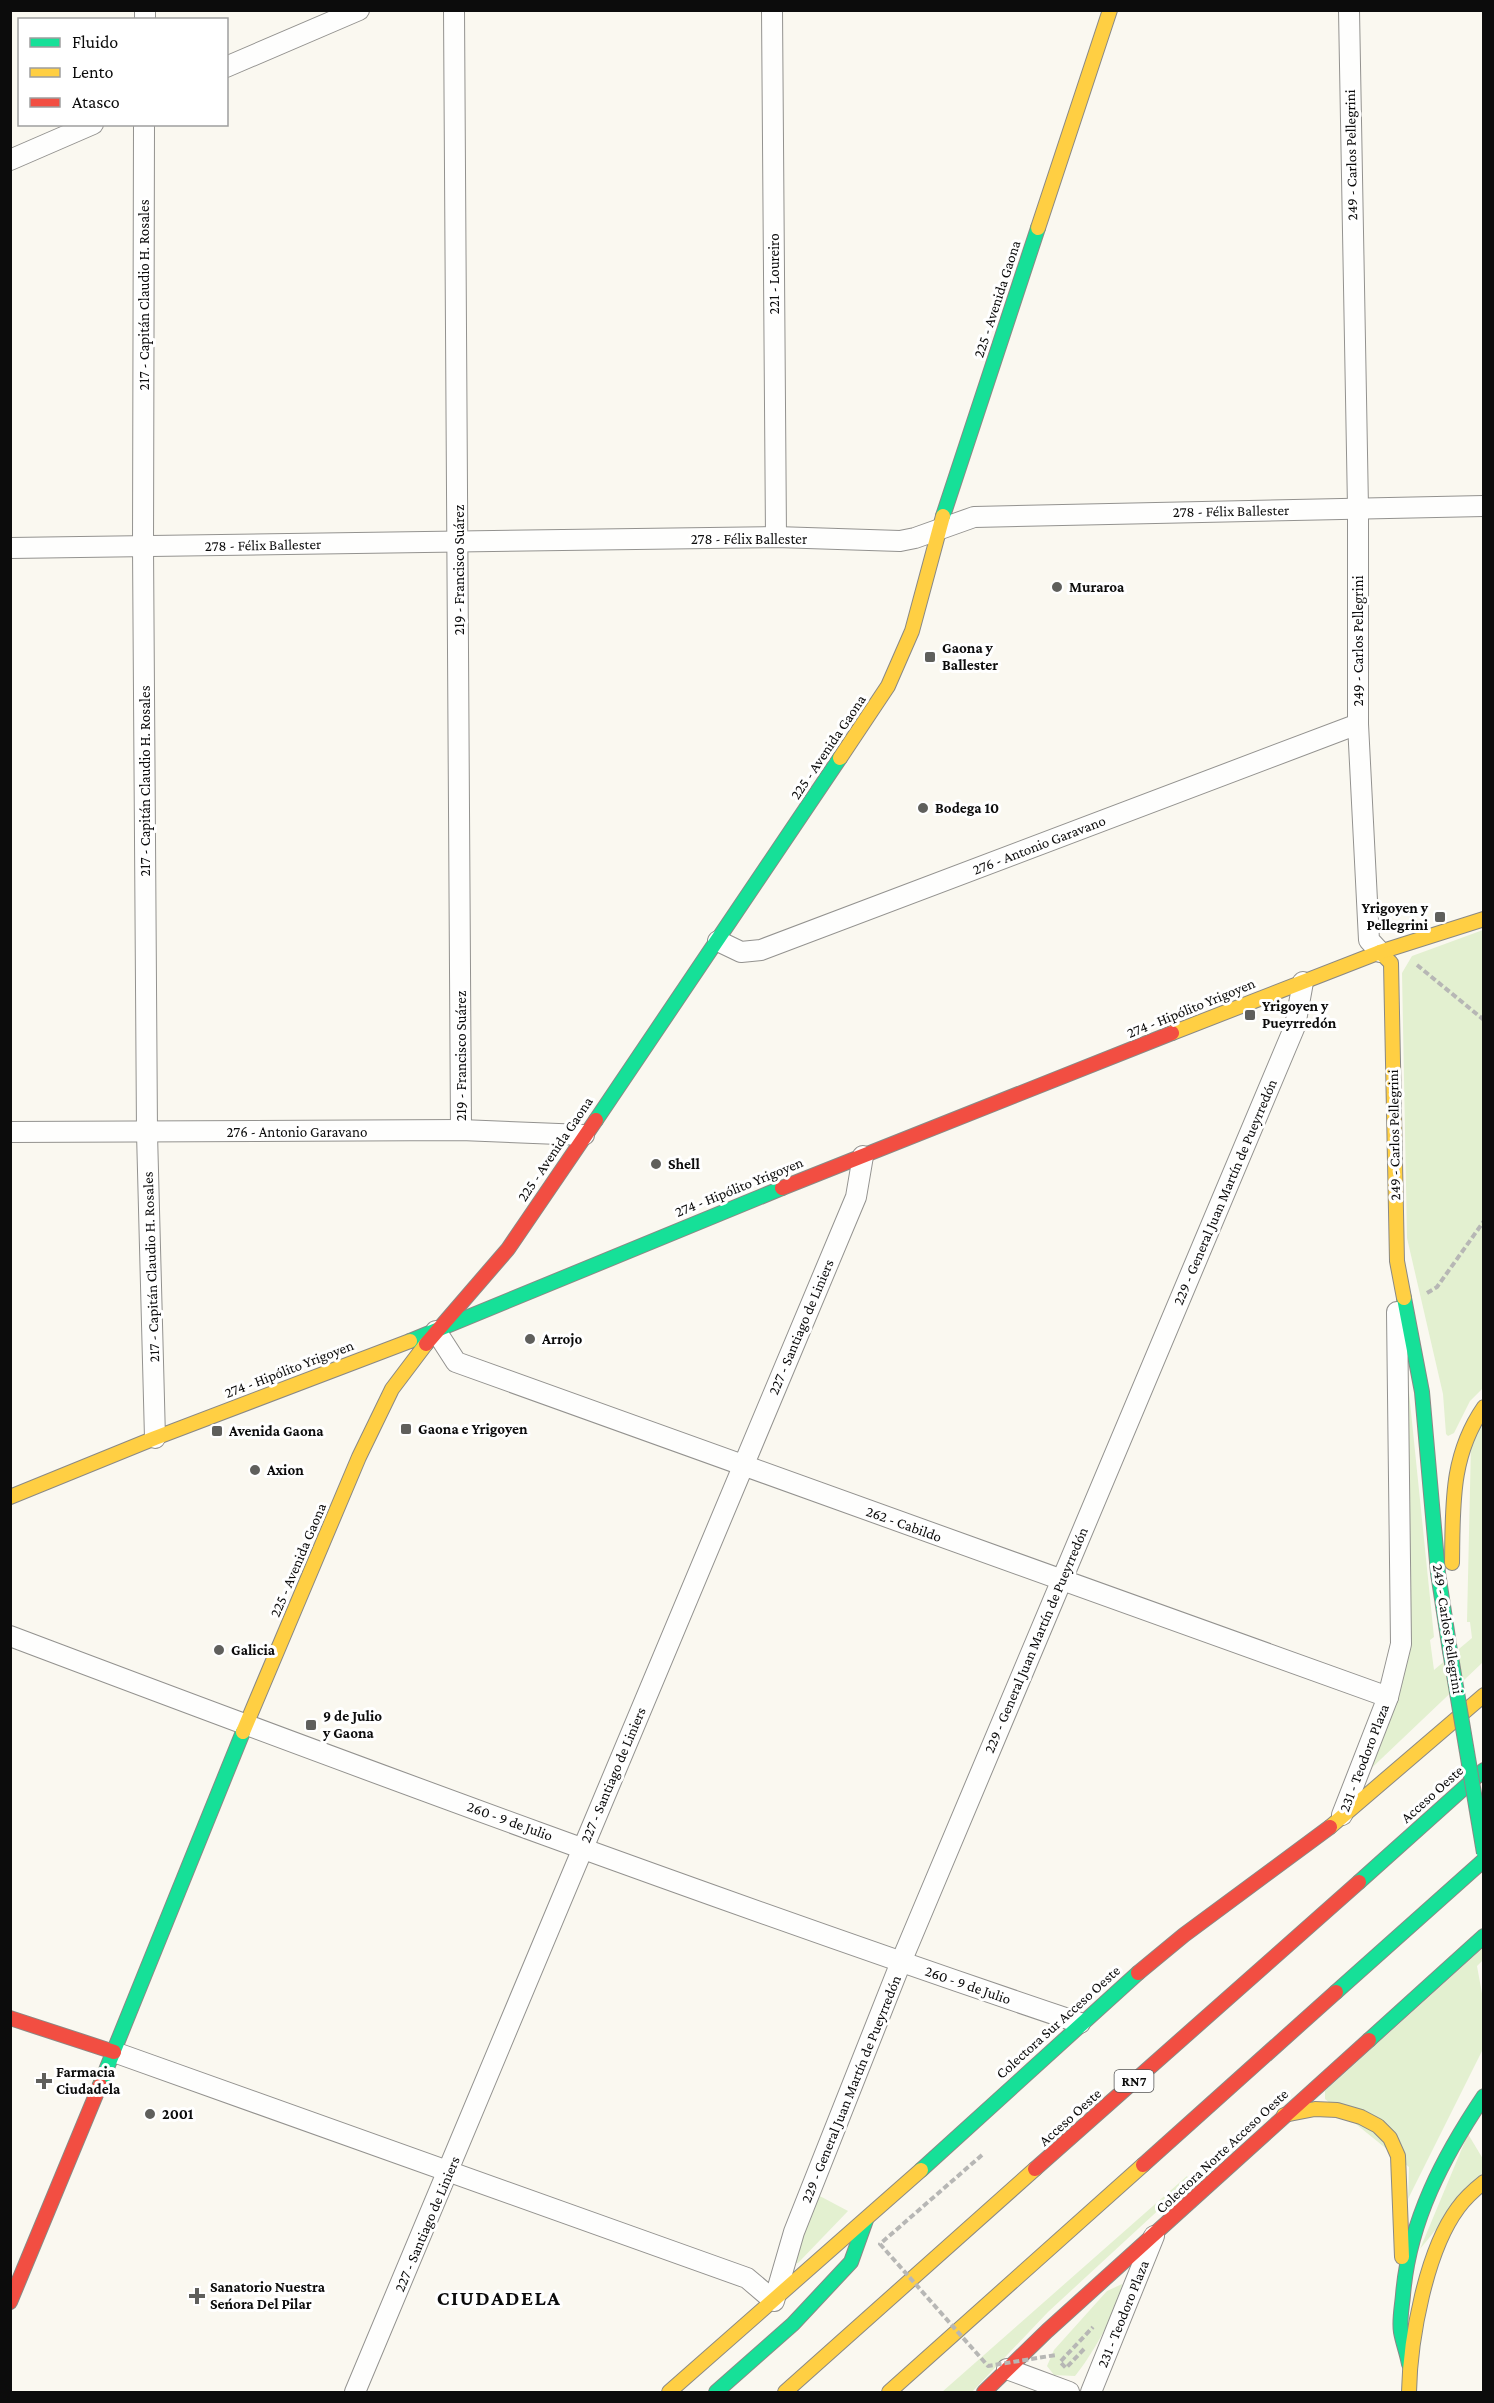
<svg xmlns="http://www.w3.org/2000/svg" width="1494" height="2403" font-family="'Crimson Pro',serif">
	<rect width="100%" height="100%" fill="#faf8f0"/>
	<g fill="#e3f0d0">
		<polygon points="1483,930 1483,1388 1470,1401 1454,1433 1448,1436 1446,1434 1443,1394 1407,1238 1402,973 1412,956"/>
		<path d="M1405,1353L1434,1637L1430,1640L1434,1670L1472,1638L1470,1622H1467L1471,1444L1483,1422V1662L1360,1779C1380,1737 1400,1698 1408,1652Z"/>
		<polygon points="1483,1948 1483,1960 1477,1966 1483,1999 1483,2049 1408,2199 1409,2167 1325,2099 1325,2091"/>
		<polygon points="1468,2134 1483,2159 1483,2172 1420,2249"/>
		<polygon points="1187,2176 1190,2181 1048,2312 972,2392 942,2392"/>
		<polygon points="816,2194 848,2211 798,2263 790,2264"/>
		<path d="M1122,2284C1121,2306 1090,2358 1075,2376L1054,2375L1047,2366L1054,2350L1107,2291Z"/>
	</g>
	<g fill="none" stroke-linecap="round" stroke-linejoin="round">
		<defs>
			<g id="street">
				<polyline points="454,10 461,1130"/>
				<polyline points="772,10 776,537"/>
				<polyline points="1349,10 1358,508 1358,724 1369,940 1380,952"/>
				<polyline points="145,20 145,10"/>
				<polyline points="226,67 359,10"/>
				<polyline points="144,124 143,547 147,1133 155,1438"/>
				<polyline points="10,160 93,124"/>
				<polyline points="10,548 776,537 900,541 915,538 974,517 1484,506"/>
				<polyline points="718,941 741,952 761,950 1358,724"/>
				<polyline points="10,1132 461,1130 584,1135"/>
				<polyline points="436,1331 456,1362 1388,1697"/>
				<path d="M10,1636C365,1770 721,1902 1080,2023"/>
				<polyline points="1342,1815 1388,1697 1401,1644 1397,1312"/>
				<polyline points="114,2052 747,2278 774,2301 794,2232 901,1962 1295,1026 1303,982"/>
				<polyline points="1007,2369 1069,2392"/>
				<polyline points="355,2392 856,1197 863,1156"/>
				<polyline points="1091,2392 1154,2236"/>
			</g>
			<g id="fast">
				<polyline points="943,516 1038,228"/>
				<polyline points="596,1120 840,758"/>
				<polyline points="1404,1298 1422,1392 1438,1573 1450,1651"/>
				<polyline points="410,1341 782,1188"/>
				<polyline points="1359,1882 1484,1770"/>
				<polyline points="1336,1992 1484,1860"/>
				<polyline points="1369,2040 1484,1936"/>
				<polyline points="100,2085 243,1732"/>
				<polyline points="921,2170 1138,1973"/>
				<path d="M1409,2364C1407,2353 1403,2343 1401,2332C1399,2321 1402,2307 1403,2295C1409,2221 1443,2157 1484,2096"/>
				<polyline points="716,2392 793,2324 851,2262 866,2220"/>
			</g>
			<g id="slow">
				<polyline points="1038,228 1110,10"/>
				<polyline points="840,758 888,686 912,631 943,516"/>
				<polyline points="1380,952 1391,963 1397,1261 1404,1298"/>
				<polyline points="1172,1033 1380,952 1484,919"/>
				<polyline points="10,1497 155,1438 410,1341"/>
				<path d="M1452,1563C1453,1506 1450,1456 1484,1407"/>
				<polyline points="243,1732 359,1457 392,1389 426,1344"/>
				<polyline points="1330,1827 1484,1695"/>
				<polyline points="1284,2115 1315,2109 1337,2110 1361,2117 1378,2126 1390,2138 1398,2156 1402,2257"/>
				<polyline points="669,2392 921,2170"/>
				<polyline points="785,2392 1035,2169"/>
				<polyline points="889,2392 1143,2165"/>
				<path d="M1409,2392C1410,2339 1426,2251 1458,2208C1465,2198 1474,2190 1484,2182"/>
			</g>
			<g id="jam">
				<polyline points="782,1188 1172,1033"/>
				<polyline points="426,1344 508,1249 596,1120"/>
				<polyline points="1138,1973 1184,1935 1330,1827"/>
				<polyline points="10,2018 114,2052"/>
				<polyline points="1143,2165 1336,1992"/>
				<polyline points="1035,2169 1359,1882"/>
				<polyline points="10,2302 100,2085"/>
				<polyline points="984,2392 1047,2331 1369,2040"/>
			</g>
		</defs>
		<use href="#street" stroke="#93928f" stroke-width="22"/>
		<use href="#fast" stroke="#8a8985" stroke-width="16"/>
		<use href="#slow" stroke="#8a8985" stroke-width="16"/>
		<use href="#jam" stroke="#8a8985" stroke-width="16"/>
		<g stroke="#b7b7b5" stroke-width="4" stroke-dasharray="6 3" stroke-linecap="butt">
			<polyline points="1417,965 1484,1020"/>
			<polyline points="1427,1293 1437,1287 1484,1221"/>
			<polyline points="1084,2349 1066,2368 1060,2362 1093,2327"/>
		</g>
		<use href="#street" stroke="#fefefd" stroke-width="20"/>
		<use href="#fast" stroke="#16e098" stroke-width="14"/>
		<use href="#slow" stroke="#ffcf43" stroke-width="14"/>
		<use href="#jam" stroke="#f24e42" stroke-width="14"/>
		<defs>
			<polyline id="fast-bridge" points="1450,1651 1484,1853"/>
		</defs>
		<use href="#fast-bridge" stroke="#8a8985" stroke-width="16" stroke-linecap="butt"/>
		<polyline stroke="#b7b7b5" stroke-width="4" stroke-dasharray="6 3" stroke-linecap="butt" points="982,2155 880,2244 988,2366 1056,2355"/>
		<use href="#fast-bridge" stroke="#16e098" stroke-width="14"/>
	</g>
	<g fill="#5f5f5c" stroke="#fff" stroke-width="2">
		<circle cx="1057" cy="587" r="6"/>
		<rect x="924" y="651" width="12" height="12" rx="3"/>
		<circle cx="923" cy="808" r="6"/>
		<rect x="1434" y="911" width="12" height="12" rx="3"/>
		<rect x="1244" y="1009" width="12" height="12" rx="3"/>
		<circle cx="656" cy="1164" r="6"/>
		<circle cx="530" cy="1339" r="6"/>
		<rect x="400" y="1423" width="12" height="12" rx="3"/>
		<rect x="211" y="1425" width="12" height="12" rx="3"/>
		<circle cx="255" cy="1470" r="6"/>
		<circle cx="219" cy="1650" r="6"/>
		<rect x="305" y="1719" width="12" height="12" rx="3"/>
		<path d="M41 2072h6v6h6v6h-6v6h-6v-6h-6v-6h6z"/>
		<circle cx="150" cy="2114" r="6"/>
		<path d="M194 2287h6v6h6v6h-6v6h-6v-6h-6v-6h6z"/>
	</g>
	<g text-anchor="middle" dominant-baseline="central" stroke-width="6" stroke-linejoin="round" paint-order="stroke">
		<rect fill="#fff" stroke="#555" stroke-width="1.5" x="1114.5" y="2070" width="39" height="22" rx="4.5"/>
		<g font-size="14" font-weight="bold" fill="#0c0c0c">
			<text x="1134" y="2081">RN7</text>
		</g>
		<g font-size="15" fill="#0c0c0c" stroke="#fff">
			<text transform="translate(1351 155) rotate(-91)">249 - Carlos Pellegrini</text>
			<text transform="translate(774 274) rotate(-90)">221 - Loureiro</text>
			<text transform="translate(144 295) rotate(-90)">217 - Capitán Claudio H. Rosales</text>
			<text transform="translate(997 299) rotate(-72)">225 - Avenida Gaona</text>
			<text transform="translate(1231 511) rotate(-1)">278 - Félix Ballester</text>
			<text x="749" y="539">278 - Félix Ballester</text>
			<text transform="translate(263 545) rotate(-1)">278 - Félix Ballester</text>
			<text transform="translate(459 570) rotate(-90)">219 - Francisco Suárez</text>
			<text transform="translate(1358 641) rotate(-90)">249 - Carlos Pellegrini</text>
			<text transform="translate(828 747) rotate(-56)">225 - Avenida Gaona</text>
			<text transform="translate(145 781) rotate(-90)">217 - Capitán Claudio H. Rosales</text>
			<text transform="translate(1039 845) rotate(-21)">276 - Antonio Garavano</text>
			<text transform="translate(1191 1008) rotate(-22)">274 - Hipólito Yrigoyen</text>
			<text transform="translate(461 1056) rotate(-90)">219 - Francisco Suárez</text>
			<text x="297" y="1132">276 - Antonio Garavano</text>
			<text transform="translate(1394 1135) rotate(-91)">249 - Carlos Pellegrini</text>
			<text transform="translate(555 1149) rotate(-56)">225 - Avenida Gaona</text>
			<text transform="translate(739 1187) rotate(-22)">274 - Hipólito Yrigoyen</text>
			<text transform="translate(1225 1192) rotate(-67)">229 - General Juan Martín de Pueyrredón</text>
			<text transform="translate(151 1267) rotate(-92)">217 - Capitán Claudio H. Rosales</text>
			<text transform="translate(801 1327) rotate(-67)">227 - Santiago de Liniers</text>
			<text transform="translate(289 1369) rotate(-21)">274 - Hipólito Yrigoyen</text>
			<text transform="translate(904 1524) rotate(20)">262 - Cabildo</text>
			<text transform="translate(298 1560) rotate(-67)">225 - Avenida Gaona</text>
			<text transform="translate(1448 1629) rotate(81)">249 - Carlos Pellegrini</text>
			<text transform="translate(1036 1640) rotate(-67)">229 - General Juan Martín de Pueyrredón</text>
			<text transform="translate(1364 1758) rotate(-69)">231 - Teodoro Plaza</text>
			<text transform="translate(613 1775) rotate(-67)">227 - Santiago de Liniers</text>
			<text transform="translate(1432 1794) rotate(-42)">Acceso Oeste</text>
			<text transform="translate(510 1821) rotate(20)">260 - 9 de Julio</text>
			<text transform="translate(968 1985) rotate(19)">260 - 9 de Julio</text>
			<text transform="translate(1058 2022) rotate(-42)">Colectora Sur Acceso Oeste</text>
			<text transform="translate(851 2089) rotate(-68)">229 - General Juan Martín de Pueyrredón</text>
			<text transform="translate(1070 2117) rotate(-42)">Acceso Oeste</text>
			<text transform="translate(1222 2151) rotate(-43)">Colectora Norte Acceso Oeste</text>
			<text transform="translate(427 2224) rotate(-67)">227 - Santiago de Liniers</text>
			<text transform="translate(1123 2314) rotate(-68)">231 - Teodoro Plaza</text>
		</g>
		<g font-size="15" font-weight="bold" fill="#0c0c0c" stroke="#fff" text-anchor="start">
			<text x="1069" y="587">Muraroa</text>
			<text x="942" y="648">Gaona y<tspan x="942" dy="17">Ballester</tspan></text>
			<text x="935" y="808">Bodega 10</text>
			<text x="1428" y="908" text-anchor="end">Yrigoyen y<tspan x="1428" dy="17">Pellegrini</tspan></text>
			<text x="1262" y="1006">Yrigoyen y<tspan x="1262" dy="17">Pueyrredón</tspan></text>
			<text x="668" y="1164">Shell</text>
			<text x="542" y="1339">Arrojo</text>
			<text x="418" y="1429">Gaona e Yrigoyen</text>
			<text x="229" y="1431">Avenida Gaona</text>
			<text x="267" y="1470">Axion</text>
			<text x="231" y="1650">Galicia</text>
			<text x="323" y="1716">9 de Julio<tspan x="323" dy="17">y Gaona</tspan></text>
			<text x="56" y="2072">Farmacia<tspan x="56" dy="17">Ciudadela</tspan></text>
			<text x="162" y="2114">2001</text>
			<text x="210" y="2287">Sanatorio Nuestra<tspan x="210" dy="17">Seńora Del Pilar</tspan></text>
		</g>
		<g font-size="21" font-weight="bold" letter-spacing="1.5" fill="#0c0c0c" stroke="#fff">
			<text x="499" y="2298">CIUDADELA</text>
		</g>
	</g>
	<rect width="1494" height="2403" fill="none" stroke="#0c0c0c" stroke-width="24"/>
	<rect x="18" y="18" width="210" height="108" fill="#ffffff" stroke="#9e9e9e" stroke-width="1.5"/>
	<rect x="30" y="38" width="30" height="9" fill="#16e098" stroke="#9e9e9e" stroke-width="1.5"/>
	<text x="72" y="48" font-size="18" fill="#0c0c0c">Fluido</text>
	<rect x="30" y="68" width="30" height="9" fill="#ffcf43" stroke="#9e9e9e" stroke-width="1.5"/>
	<text x="72" y="78" font-size="18" fill="#0c0c0c">Lento</text>
	<rect x="30" y="98" width="30" height="9" fill="#f24e42" stroke="#9e9e9e" stroke-width="1.5"/>
	<text x="72" y="108" font-size="18" fill="#0c0c0c">Atasco</text>
</svg>
